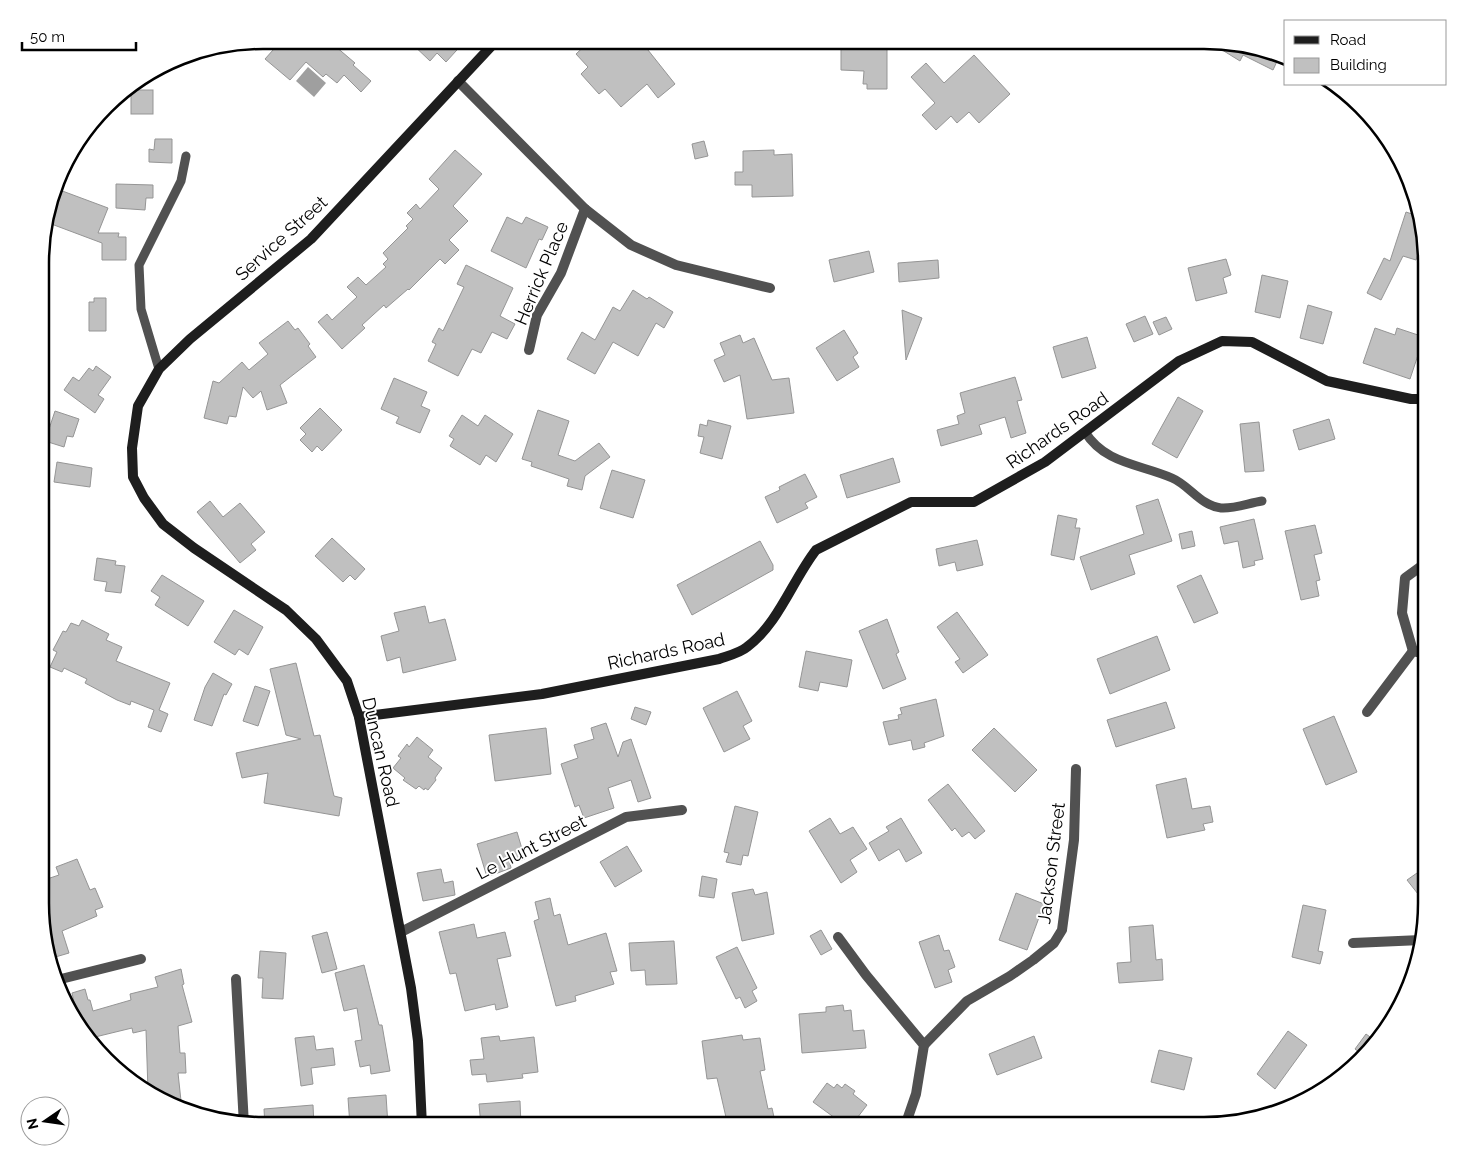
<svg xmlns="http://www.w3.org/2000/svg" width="1467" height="1166" font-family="Raleway,sans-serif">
	<rect width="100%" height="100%" fill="#fff"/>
	<polygon fill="#9f9f9f" points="308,67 326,83 314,97 296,81"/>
	<g fill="#c0c0c0" stroke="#959595">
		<polygon points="282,40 328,40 355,63 353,65 371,81 361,92 344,75 337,83 326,74 323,77 306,62 290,80 265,59"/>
		<polygon points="408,40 466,40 446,62 437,53 430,61"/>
		<polygon points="591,40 640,40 675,84 658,98 647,84 621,107 605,89 599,94 581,74 588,67 576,54"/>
		<polygon points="841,40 887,40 887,89 867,89 867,84 863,84 864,71 841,70"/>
		<polygon points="1206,40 1219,40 1280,55 1273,70 1243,55 1240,61"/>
		<polygon points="974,55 1010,94 979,123 969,112 957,123 951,116 936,130 922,115 935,103 911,77 926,63 944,83"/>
		<rect x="131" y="90" width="22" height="24"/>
		<polygon points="155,139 172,139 172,163 149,162 149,149 154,150"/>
		<polygon points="704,141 708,156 695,159 692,144"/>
		<polygon points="455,150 482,174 453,206 468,221 449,240 459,250 445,264 440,259 409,290 408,289 386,308 384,305 362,325 365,328 342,349 318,322 327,314 332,320 357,297 347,287 358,277 366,285 386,267 383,264 388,259 383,253 408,228 406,226 413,219 407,213 416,204 420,209 439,189 429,179"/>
		<polygon points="774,150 774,155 792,154 793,196 752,197 752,185 735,185 735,172 743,172 743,151"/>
		<polygon points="116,184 153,185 153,198 146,198 145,210 116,208"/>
		<polygon points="57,189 108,208 98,233 119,233 118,237 126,237 126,260 102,260 102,243 46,222"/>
		<polygon points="1406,212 1418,216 1422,239 1416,260 1403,256 1381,300 1367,293 1384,258 1390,261"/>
		<polygon points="507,217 522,224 526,217 548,227 542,240 539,239 526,268 491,251"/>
		<polygon points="869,251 874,272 834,282 829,260"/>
		<polygon points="1226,259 1231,275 1223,278 1227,293 1196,301 1188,268"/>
		<polygon points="938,260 939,278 899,282 898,263"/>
		<polygon points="466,265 513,288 500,316 515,324 507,339 492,332 481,353 472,349 458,376 428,361 436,344 432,342 439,328 443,331 464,287 457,284"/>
		<polygon points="1262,275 1288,281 1280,318 1255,312"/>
		<polygon points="633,290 647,299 649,297 673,312 664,328 656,323 638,356 613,342 595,374 567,359 582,332 595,340 613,307 620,311"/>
		<polygon points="94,298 106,298 106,331 89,331 89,302 94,302"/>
		<polygon points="1308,305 1332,312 1323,344 1300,338"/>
		<polygon points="902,310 922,318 906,360"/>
		<polygon points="1145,316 1153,334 1134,342 1126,324"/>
		<polygon points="1166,317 1172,329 1159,335 1153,322"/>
		<polygon points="288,321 295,330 298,328 310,344 308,346 316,357 280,385 287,403 267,410 261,391 253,398 243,387 236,417 229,416 227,424 204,418 213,381 219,383 242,362 249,370 268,354 259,343"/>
		<polygon points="1375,328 1395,335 1397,328 1424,337 1410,379 1363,363"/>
		<polygon points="844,330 858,353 853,357 859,367 837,381 816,348"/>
		<polygon points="740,335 743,343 754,338 772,380 789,378 794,413 747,419 740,375 724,382 714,360 725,355 720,343"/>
		<polygon points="1087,337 1096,368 1062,378 1053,347"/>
		<polygon points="96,366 111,377 98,395 104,399 95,413 64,390 73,377 79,381 89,368 93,371"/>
		<polygon points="1015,377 1022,400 1017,401 1026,433 1011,438 1005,417 979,425 982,434 941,446 937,430 959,424 957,416 965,413 960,393"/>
		<polygon points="394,378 427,392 421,406 430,410 420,433 396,423 399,417 381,409"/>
		<polygon points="1178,397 1203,411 1177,458 1152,444"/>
		<polygon points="320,408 342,430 322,451 317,446 312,452 300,440 306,434 300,428"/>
		<polygon points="538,410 569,421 558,455 575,461 599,443 610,457 585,476 582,490 567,486 569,479 531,466 532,462 522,459"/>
		<polygon points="55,411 79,419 73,437 67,436 64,447 45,441"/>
		<polygon points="462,415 478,426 485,415 513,434 496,462 486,455 480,465 450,446 454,439 449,436"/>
		<polygon points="1329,419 1335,439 1299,450 1293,430"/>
		<polygon points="708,420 731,426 722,459 700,453 704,437 698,436 700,424 707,426"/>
		<polygon points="1259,422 1264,471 1245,472 1240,424"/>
		<polygon points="893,458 900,482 847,498 840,475"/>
		<polygon points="57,462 92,468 90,487 54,482"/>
		<polygon points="612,470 645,480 633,518 600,508"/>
		<polygon points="805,474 817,497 805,503 808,508 777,523 765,497 780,490 779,487"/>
		<polygon points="1158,499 1172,541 1129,555 1135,574 1091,590 1080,557 1144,534 1136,506"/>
		<polygon points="210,501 223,517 240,503 265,532 251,544 256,550 240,563 197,512"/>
		<polygon points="1058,515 1077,519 1075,528 1080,528 1074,560 1051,555"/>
		<polygon points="1254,519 1263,559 1254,561 1255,565 1243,568 1238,541 1224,544 1220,527"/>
		<polygon points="1315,525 1322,553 1314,555 1320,580 1316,581 1319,596 1301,600 1285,531"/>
		<polygon points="1192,531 1195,546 1182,549 1179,534"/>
		<polygon points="332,538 365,569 355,580 350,575 343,582 315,556"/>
		<polygon points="977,540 983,565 957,571 955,562 939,566 936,549"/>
		<polygon points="760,541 773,565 773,570 692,615 677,585"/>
		<polygon points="97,558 116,561 115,565 125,566 121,593 105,591 107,582 94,580"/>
		<polygon points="162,575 204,601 188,626 155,605 160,597 151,591"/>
		<polygon points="1201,575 1218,613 1194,623 1177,586"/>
		<polygon points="425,606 429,623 445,619 456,660 403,673 400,657 387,661 381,636 399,631 394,613"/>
		<polygon points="234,610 263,627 248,655 239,649 235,655 214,642"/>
		<polygon points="957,612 988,655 963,673 955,662 960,659 937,627"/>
		<polygon points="887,619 899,652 896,654 906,679 883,689 859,631"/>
		<polygon points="82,620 109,634 106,640 122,647 116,661 170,683 159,710 168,714 161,732 148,727 154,710 131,701 130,705 117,700 85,683 87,679 64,668 62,672 50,667 57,652 53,650 63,631 66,632 71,623 79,626"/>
		<polygon points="1157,636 1170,670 1110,694 1097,659"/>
		<polygon points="806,651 852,660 847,687 820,682 818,691 799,687"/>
		<polygon points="296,663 314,736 320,735 334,796 342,798 339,816 264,803 268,773 242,778 236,753 301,739 286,735 270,669"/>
		<polygon points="213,673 232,684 226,695 224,694 212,726 194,720 205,687"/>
		<polygon points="255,686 270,691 258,726 243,721"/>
		<polygon points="737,691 752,721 743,726 750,739 724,752 703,708"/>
		<polygon points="936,699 944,736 924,743 925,747 913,750 911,740 889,745 883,722 899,719 898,715 902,714 900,708"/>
		<polygon points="1166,702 1175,728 1116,747 1107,720"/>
		<polygon points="635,707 651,712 646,725 631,719"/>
		<polygon points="1334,716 1357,772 1326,785 1303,729"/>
		<polygon points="606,723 618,757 623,742 631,739 651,798 638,802 631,780 608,788 614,808 584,818 579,805 575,807 561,764 578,758 574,745 594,739 591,728"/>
		<polygon points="546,728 551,774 495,781 489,735"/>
		<polygon points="994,728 1037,770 1015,792 972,750"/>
		<polygon points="417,737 433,750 428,757 442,768 435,778 436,780 428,790 425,788 424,790 419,786 416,789 403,780 405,778 393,768 401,758 398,756 407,744 409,747"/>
		<polygon points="1186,778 1192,809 1210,806 1213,822 1203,824 1205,830 1167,838 1156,785"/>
		<polygon points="948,784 985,831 975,839 969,832 962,837 955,828 952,831 928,800"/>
		<polygon points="735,806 758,812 748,856 743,855 741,865 726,862 729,853 724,852"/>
		<polygon points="830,818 840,834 853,827 867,849 850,860 857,872 841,883 809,831"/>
		<polygon points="901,818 922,853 906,862 899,849 879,861 869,843 889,831 886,827"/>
		<polygon points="517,832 525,859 510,863 511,868 487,877 477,844"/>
		<polygon points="627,846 642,871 615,887 600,862"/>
		<polygon points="77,859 90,890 95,888 103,907 95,910 97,916 62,931 69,953 52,958 40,916 41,881 59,875 56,867"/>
		<polygon points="1427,866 1427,888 1418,894 1407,880"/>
		<polygon points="441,869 444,883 453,881 455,895 423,901 417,873"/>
		<polygon points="702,876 717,879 714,898 699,896"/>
		<polygon points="753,889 755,895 767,892 774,934 742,941 732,893"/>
		<polygon points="1016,893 1044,904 1027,950 999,940"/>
		<polygon points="550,898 554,916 560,914 568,945 606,933 617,971 610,972 614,984 575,996 576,1001 556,1006 534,921 539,919 535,902"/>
		<polygon points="1303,905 1326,910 1318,951 1323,952 1320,964 1292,957"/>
		<polygon points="474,924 477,938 505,932 511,956 497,959 508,1007 496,1010 495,1004 465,1011 456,973 450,974 439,932"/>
		<polygon points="1153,925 1156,960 1162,959 1163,980 1119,983 1117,963 1131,962 1129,927"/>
		<polygon points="821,930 832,949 821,955 810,936"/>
		<polygon points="327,932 337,969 322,973 312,936"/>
		<polygon points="939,935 944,951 949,950 955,967 948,970 952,982 935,988 919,942"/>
		<polygon points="674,941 677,984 646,985 645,970 631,971 629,943"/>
		<polygon points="737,947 757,988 752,991 757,1001 745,1008 740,997 736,999 716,957"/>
		<polygon points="260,951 286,953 283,999 262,998 263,978 258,978"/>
		<polygon points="364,965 379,1025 382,1025 390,1071 371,1074 370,1065 360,1067 355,1041 362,1040 357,1008 344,1011 335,973"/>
		<polygon points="181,969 184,984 182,985 192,1022 178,1026 180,1053 185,1053 186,1073 178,1073 182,1110 148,1091 146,1030 133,1033 132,1028 91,1038 73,1015 77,1015 72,993 85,989 88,1000 90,1000 93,1011 131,1000 130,994 158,987 155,977"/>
		<polygon points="843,1005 844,1011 851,1010 853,1031 864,1030 866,1048 802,1053 799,1014 826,1012 826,1007"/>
		<polygon points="1288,1031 1307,1045 1275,1089 1257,1074"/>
		<polygon points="1366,1034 1377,1042 1372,1050 1364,1056 1355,1049"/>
		<polygon points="742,1035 743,1040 760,1038 765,1070 760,1071 768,1109 772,1108 775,1122 760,1126 728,1126 717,1078 707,1079 702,1041"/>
		<polygon points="314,1036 316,1050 333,1048 335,1065 311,1068 313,1084 301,1086 295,1038"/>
		<polygon points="499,1036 500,1041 534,1037 538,1072 522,1074 523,1078 487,1082 486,1074 472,1075 470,1060 484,1059 481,1038"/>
		<polygon points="1034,1036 1042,1058 997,1075 989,1054"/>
		<polygon points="1159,1050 1192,1058 1184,1090 1151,1082"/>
		<polygon points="827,1083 834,1088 837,1084 842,1088 845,1084 855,1091 853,1094 867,1105 851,1126 829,1126 835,1118 813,1102"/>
		<polygon points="386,1095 388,1126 350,1126 348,1098"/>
		<polygon points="520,1101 521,1126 481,1126 479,1104"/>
		<polygon points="313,1105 314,1126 265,1126 264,1109"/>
	</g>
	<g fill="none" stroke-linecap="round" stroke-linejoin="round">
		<g stroke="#515151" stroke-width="9">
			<polyline points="159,369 141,309 139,265 181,181 186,156"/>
			<path d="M1085,432C1105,464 1140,464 1172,478C1189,485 1201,506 1221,508C1234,509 1249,503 1262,501"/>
		</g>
		<g stroke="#515151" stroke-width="10">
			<polyline points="458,81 585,209 631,245 676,265 770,288"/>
			<polyline points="529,350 537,315 561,273 585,209"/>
			<polyline points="1413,651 1402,613 1405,578 1427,562"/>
			<polyline points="1367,712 1413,651 1427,654"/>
			<polyline points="401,932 626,817 682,810"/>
			<polyline points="838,937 866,975 924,1045 916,1094 905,1126"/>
			<polyline points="1353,943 1421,940"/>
			<polyline points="236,979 244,1125"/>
			<polyline points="57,980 141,959"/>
			<polyline points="924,1045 967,1001 1010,976 1033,960 1054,943 1062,930 1074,840 1076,769"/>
		</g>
		<g stroke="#1e1e1e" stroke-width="10">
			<path d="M359,717L542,694L719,659C727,656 740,653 747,647C779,623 792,581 816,550L911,502H974L1045,462L1179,361L1222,341L1252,342L1327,381L1411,399H1427"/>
			<polyline points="422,1126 418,1041 411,988 359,717 347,681 316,639 286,610 194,548 163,524 144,498 133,477 132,448 138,406 159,369 190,339 311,239 497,40"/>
		</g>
	</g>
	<g text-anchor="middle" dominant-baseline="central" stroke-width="4" stroke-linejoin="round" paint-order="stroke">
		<g font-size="18" fill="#000" stroke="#fff">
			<text transform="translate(281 238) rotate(-42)">Service Street</text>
			<text transform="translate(541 273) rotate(-67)">Herrick Place</text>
			<text transform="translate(1057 430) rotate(-35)">Richards Road</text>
			<text transform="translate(666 651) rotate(-12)">Richards Road</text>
			<text transform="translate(381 752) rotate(77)">Duncan Road</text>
			<text transform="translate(531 847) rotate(-27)">Le Hunt Street</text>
			<text transform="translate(1051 863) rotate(-83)">Jackson Street</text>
		</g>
	</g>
	<path d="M0 0H1467V1166H0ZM263 49H1204A214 214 0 0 1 1418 263V903A214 214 0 0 1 1204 1117H263A214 214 0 0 1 49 903V263A214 214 0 0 1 263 49Z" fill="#fff" fill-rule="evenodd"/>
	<path fill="none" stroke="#000" stroke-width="2.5" d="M263 49H1204A214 214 0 0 1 1418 263V903A214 214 0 0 1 1204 1117H263A214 214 0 0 1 49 903V263A214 214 0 0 1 263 49Z"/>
	<rect x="1284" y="20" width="162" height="65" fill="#ffffff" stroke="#999999"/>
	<rect x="1294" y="36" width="25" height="8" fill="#1e1e1e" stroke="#999999"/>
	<text x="1330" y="45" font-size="15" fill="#000000">Road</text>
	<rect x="1294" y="58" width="25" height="15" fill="#c0c0c0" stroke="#999999"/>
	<text x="1330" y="70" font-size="15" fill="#000000">Building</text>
	<g transform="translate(45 1121) rotate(257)"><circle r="24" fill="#ffffff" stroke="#999999"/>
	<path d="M0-4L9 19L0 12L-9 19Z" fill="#000000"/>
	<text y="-8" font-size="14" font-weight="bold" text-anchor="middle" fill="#000000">N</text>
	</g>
	<path d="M22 42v8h114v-8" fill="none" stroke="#000000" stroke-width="2.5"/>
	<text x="30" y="42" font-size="15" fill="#000000" stroke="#ffffff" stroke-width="4" paint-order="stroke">50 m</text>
</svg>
